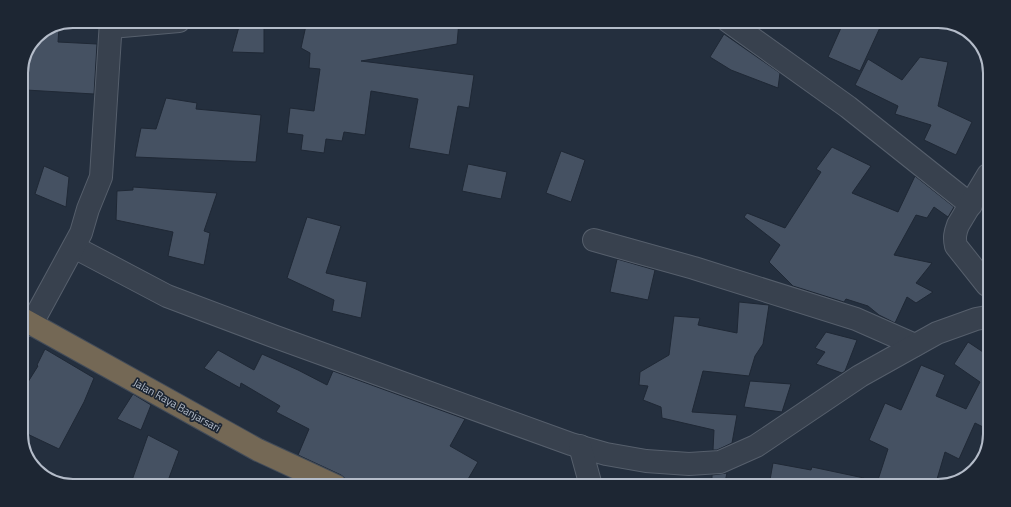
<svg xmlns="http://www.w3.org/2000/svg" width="1011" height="507" font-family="'Titillium Web',sans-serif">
	<rect width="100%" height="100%" fill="#242f3e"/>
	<g fill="#455162" stroke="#1f2835">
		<polygon points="307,21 399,21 439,25 439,21 459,21 457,44 361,61 474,75 469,108 458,106 449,155 409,148 418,99 371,91 365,135 344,132 342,141 326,139 324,153 301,150 303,135 287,133 290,108 314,111 320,69 309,68 310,53 301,48"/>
		<polygon points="844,21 883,21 860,71 828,57"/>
		<polygon points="240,23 264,26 264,53 232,52"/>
		<polygon points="59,27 58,42 97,44 94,94 26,90 30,50 36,36"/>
		<polygon points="724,34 780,73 778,88 731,70 710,57"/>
		<polygon points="920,57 948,62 938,106 972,122 956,155 924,140 931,125 895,114 898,106 855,85 868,59 902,80"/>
		<polygon points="166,98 197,103 196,109 261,115 256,162 135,157 141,128 156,129"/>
		<polygon points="832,147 871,166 852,193 898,212 915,176 954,207 948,217 934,207 927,218 916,215 894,255 932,263 916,283 933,292 916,303 907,297 895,323 879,315 868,306 846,299 844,302 793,286 769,262 780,245 744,217 747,213 785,228 821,172 816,169"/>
		<polygon points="561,151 585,160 571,202 546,193"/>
		<polygon points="468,164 507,172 501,199 462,191"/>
		<polygon points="44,166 69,177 66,207 35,194"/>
		<polygon points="133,187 217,193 204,231 210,233 204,265 168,256 173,232 116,220 117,191 133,190"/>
		<polygon points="307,217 341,226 326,273 367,282 361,318 332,311 334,300 287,278"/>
		<polygon points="617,259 655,270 648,300 610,292"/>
		<polygon points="739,302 769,305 763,344 755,356 749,376 703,371 692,412 737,415 732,443 717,450 713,450 714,430 662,418 661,407 643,400 648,386 639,385 640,372 669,355 674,316 700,318 698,325 737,333"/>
		<polygon points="826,332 857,340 845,371 842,373 816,364 825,352 815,348"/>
		<polygon points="968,342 986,354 985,428 975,423 959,459 945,452 935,486 876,486 888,449 869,440 885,403 901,410 921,365 945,375 936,396 966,409 980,382 954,364"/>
		<polygon points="45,349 94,378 84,402 59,449 21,431 21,393 38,366 37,365"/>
		<polygon points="218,350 254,370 262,354 298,370 327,385 333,371 465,419 450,446 478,462 464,486 348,486 346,479 341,475 298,455 309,429 276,412 280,406 241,383 240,388 204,368"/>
		<polygon points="750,381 791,384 782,412 744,407"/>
		<polygon points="133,394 151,405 141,430 117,419"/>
		<polygon points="148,435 179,451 166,486 130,486"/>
		<polygon points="773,463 811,470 812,467 864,478 863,486 791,486 770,480"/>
		<polygon points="727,473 724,486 712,486 712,475"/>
		<polygon points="289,478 306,486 286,486"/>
	</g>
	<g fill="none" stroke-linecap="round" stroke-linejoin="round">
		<defs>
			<g id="minor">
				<polyline points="728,21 848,107 971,205"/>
				<polyline points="111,27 179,21"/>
				<polyline points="594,240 694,268 856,319 915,345"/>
				<polyline points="74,247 167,296 273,336 571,444 606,454 646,461 689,464 720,462 756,446 860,376 937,333 976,319 987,317"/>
				<path d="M987,285L956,246C954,238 955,233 958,225L988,175"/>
				<polyline points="31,325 81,233 88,209 101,177 111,21"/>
				<polyline points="580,446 591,486"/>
			</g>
			<polyline id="highway" points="21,318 258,450 336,486"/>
		</defs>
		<use href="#minor" stroke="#565f6c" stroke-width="24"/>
		<use href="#highway" stroke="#434c59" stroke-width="24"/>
		<use href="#minor" stroke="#38414e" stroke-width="22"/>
		<use href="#highway" stroke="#746855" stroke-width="22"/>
	</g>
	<g text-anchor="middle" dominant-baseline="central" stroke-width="3.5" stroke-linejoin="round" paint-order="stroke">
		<g font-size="11" fill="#b4bcc9" stroke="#1d2633">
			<text transform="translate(177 405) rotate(29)">Jalan Raya Banjarsari</text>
		</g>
	</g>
	<path d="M0 0H1011V507H0ZM73 28H938A45 45 0 0 1 983 73V434A45 45 0 0 1 938 479H73A45 45 0 0 1 28 434V73A45 45 0 0 1 73 28Z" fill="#1d2633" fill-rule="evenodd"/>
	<path fill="none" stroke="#b4bcc9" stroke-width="2" d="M73 28H938A45 45 0 0 1 983 73V434A45 45 0 0 1 938 479H73A45 45 0 0 1 28 434V73A45 45 0 0 1 73 28Z"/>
</svg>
